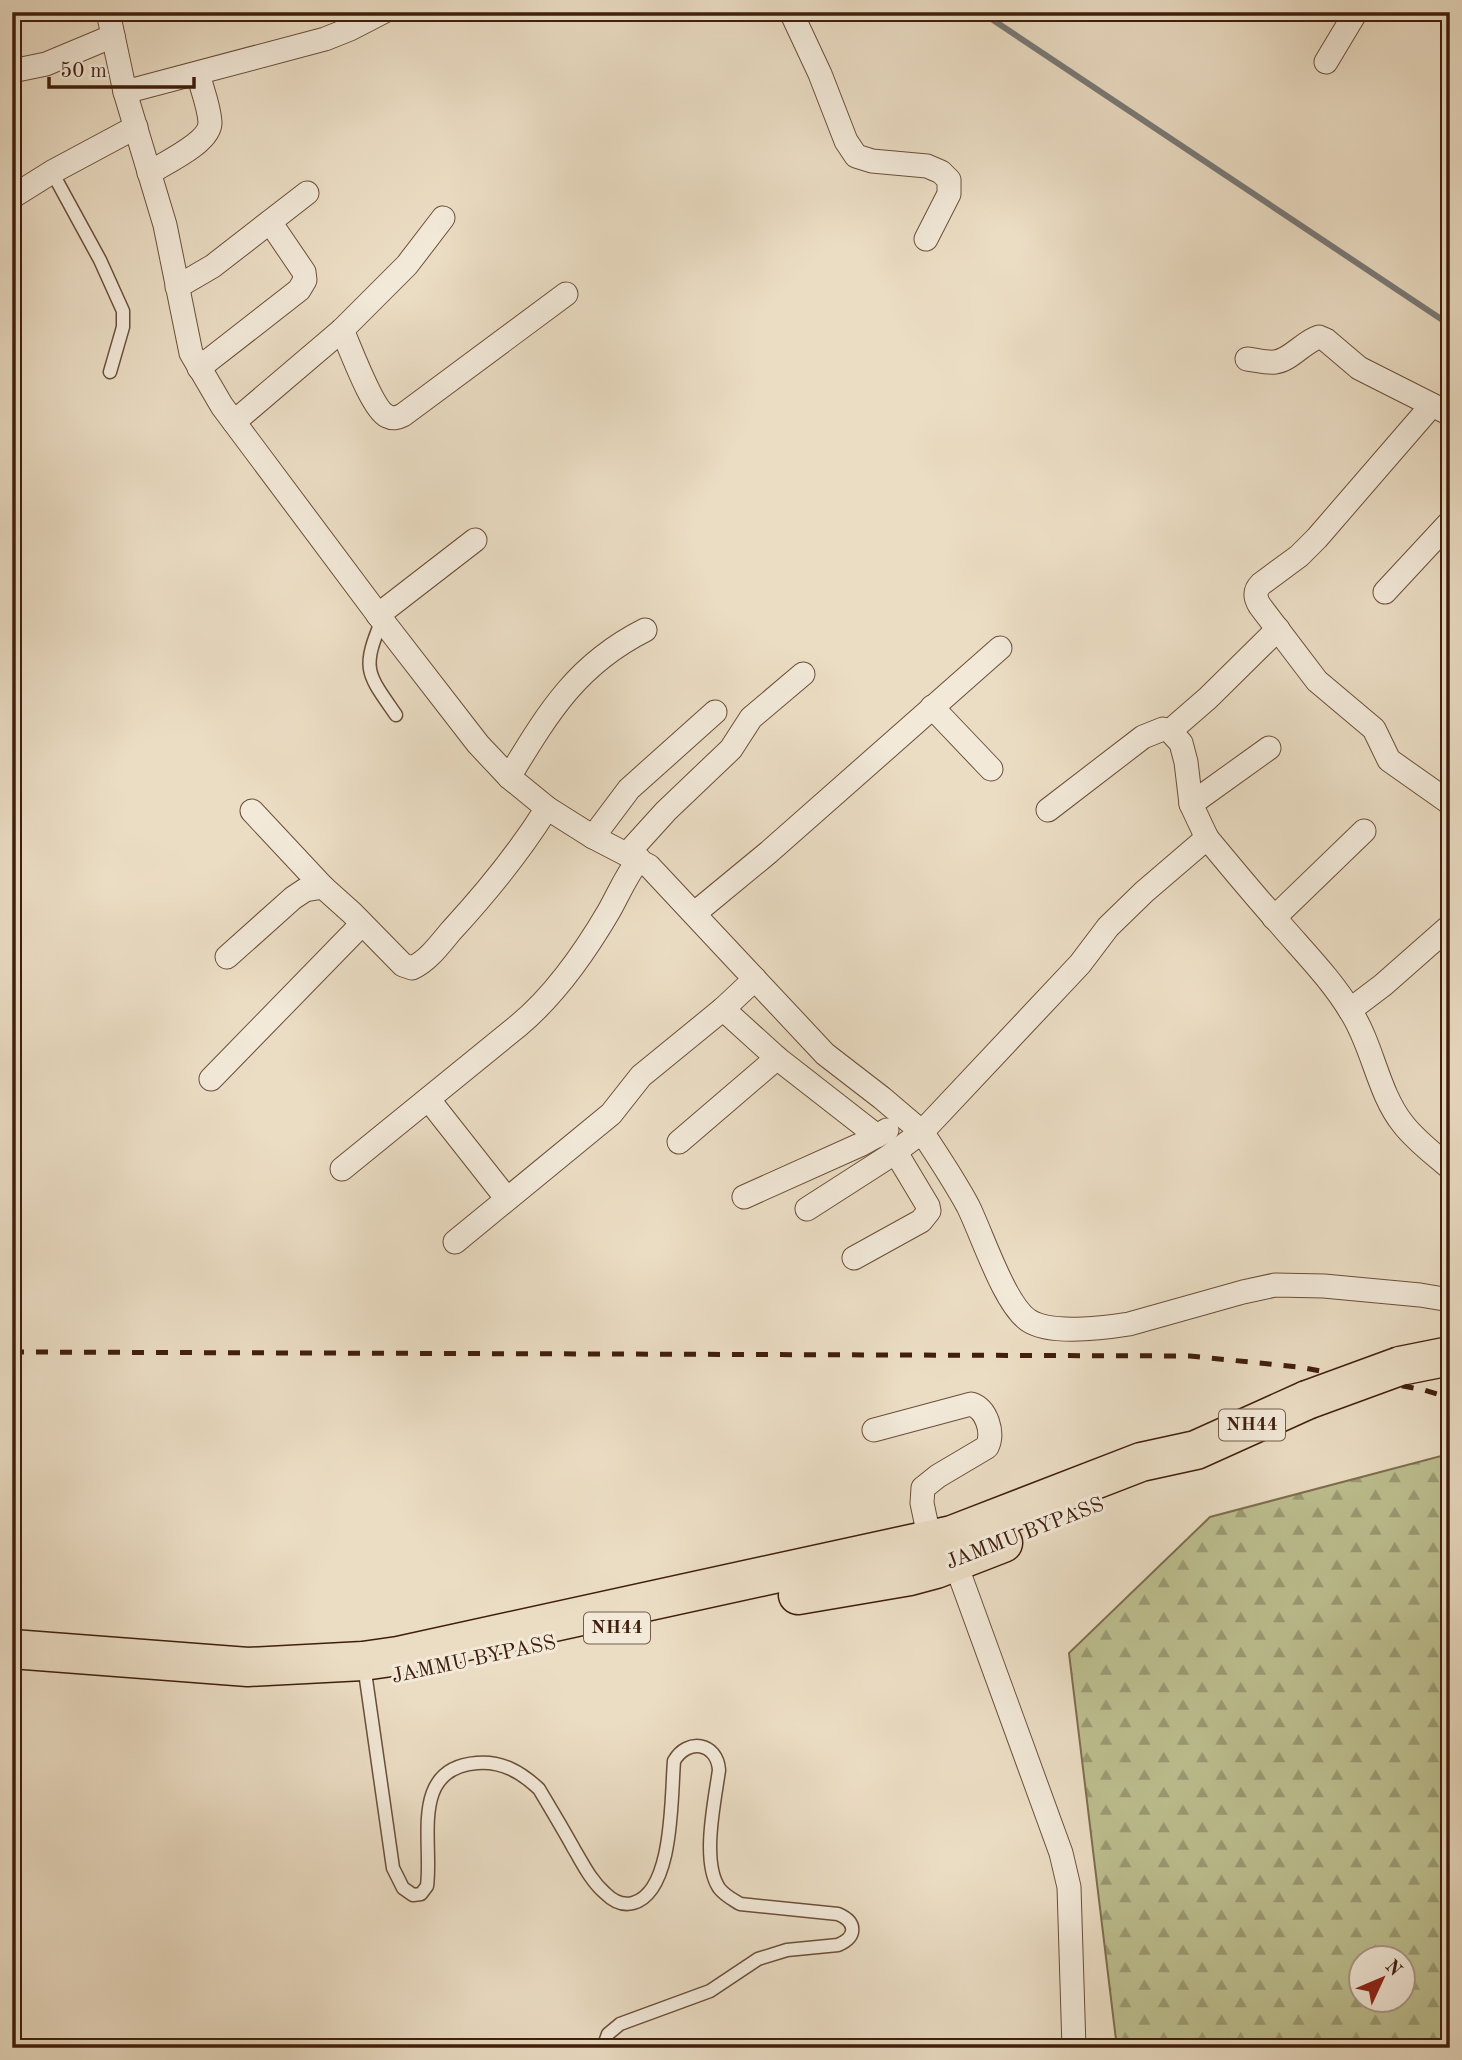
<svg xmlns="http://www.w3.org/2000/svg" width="1462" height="2060" font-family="'Old Standard TT',serif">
	<defs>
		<pattern id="forest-firs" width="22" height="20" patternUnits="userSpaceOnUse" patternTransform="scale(1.75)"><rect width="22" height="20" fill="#bdbf90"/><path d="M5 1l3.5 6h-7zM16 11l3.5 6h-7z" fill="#9b9b74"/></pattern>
	</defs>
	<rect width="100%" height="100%" fill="#ebddc4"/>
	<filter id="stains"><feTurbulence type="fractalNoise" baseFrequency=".00286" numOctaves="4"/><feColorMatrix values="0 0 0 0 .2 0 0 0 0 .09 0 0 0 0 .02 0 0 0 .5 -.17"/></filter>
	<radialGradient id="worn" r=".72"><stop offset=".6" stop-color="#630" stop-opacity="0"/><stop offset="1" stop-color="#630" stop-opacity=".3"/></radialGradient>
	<path fill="url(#forest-firs)" stroke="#7e6e4e" stroke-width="2" fill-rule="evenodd" d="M1441,1456L1450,1460V2048H1117L1069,1653L1210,1517ZM1360,1958H1402V2000H1360Z"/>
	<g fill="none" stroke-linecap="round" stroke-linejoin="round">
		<polyline stroke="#797a78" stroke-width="6" points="981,12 1450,325"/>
		<defs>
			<g id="service">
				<polyline points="52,172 100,260 123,311 123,327 110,372"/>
				<path d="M382,620C361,670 367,673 396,715"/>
				<path d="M364,1665L393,1868L403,1888L413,1895L421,1894L427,1886C433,1842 409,1768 477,1763C502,1761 521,1772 539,1789C551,1809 563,1829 574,1849C583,1864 591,1881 605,1893C613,1901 622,1906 633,1903C674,1892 671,1796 674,1761C687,1738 717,1742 719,1770C715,1800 701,1861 719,1888C724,1895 732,1899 740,1904L838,1914C857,1922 857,1937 838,1945L787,1950L758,1959L710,1991L620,2024L608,2034L603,2048"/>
			</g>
			<g id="minor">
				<path d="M108,12L125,92L165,225L191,353L222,406L382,620L478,744L509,777L547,808L593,837L649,866L825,1054L882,1098L922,1132L1080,964L1108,927L1144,892L1207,838C1231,867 1255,896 1280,924C1304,952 1332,980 1351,1012C1373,1046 1378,1093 1403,1124C1416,1141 1434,1154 1450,1168"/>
				<polyline points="791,12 820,74 846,141 856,156 872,161 927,166 941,172 949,180 949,194 926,239"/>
				<polyline points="1326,62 1356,12"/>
				<polyline points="12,71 46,64 113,36"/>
				<polyline points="125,92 325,39 350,29 383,12"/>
				<path d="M149,173C165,163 211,142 210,122C209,106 202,89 198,74"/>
				<polyline points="12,197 52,172 136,127"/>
				<polyline points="177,287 213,266 307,193"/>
				<path d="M342,330C350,347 372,409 387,416C393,419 397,418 403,415L566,294"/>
				<path d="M1247,359C1256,360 1266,363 1275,362C1291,360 1303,342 1319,337L1326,340L1359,368L1450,414"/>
				<polyline points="199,368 299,290 305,280 304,272 270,222"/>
				<path d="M1432,405L1317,538L1299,556L1261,584C1254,591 1255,598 1260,606L1317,681L1374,729L1389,760L1450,803"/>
				<polyline points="234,422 342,330 407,265 443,218"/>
				<polyline points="1385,592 1450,522"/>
				<polyline points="378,615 475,540"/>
				<polyline points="932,707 991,769"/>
				<polyline points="1170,731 1208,698 1278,629"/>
				<path d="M509,777C548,713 576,665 645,630"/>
				<polyline points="1191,804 1269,748"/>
				<polyline points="1048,810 1143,737 1163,729 1170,731 1181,743 1186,762 1191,804 1207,838"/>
				<path d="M252,811L323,887L352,913L403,965L412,968C428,961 440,944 451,931C487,892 519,853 547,808"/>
				<polyline points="593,837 629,789 715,712"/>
				<polyline points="627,854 666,811 731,749 751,718 803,674"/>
				<polyline points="695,913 769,852 1000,648"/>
				<polyline points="1274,918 1364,831"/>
				<polyline points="227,957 293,898 305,890 323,887"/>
				<polyline points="723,1009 777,1058 877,1136"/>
				<polyline points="1350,1010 1383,985 1450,926"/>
				<polyline points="211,1079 362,924"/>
				<polyline points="429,1100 507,1199"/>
				<polyline points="679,1142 777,1058"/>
				<path d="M342,1169L519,1025C556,994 585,952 609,911C619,893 626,876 639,859"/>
				<polyline points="744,1197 862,1144 887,1130"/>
				<path d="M807,1209L888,1157L922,1132C938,1156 954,1180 968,1206C982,1234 1004,1303 1028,1320C1049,1335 1104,1328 1129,1324L1243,1292L1275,1285L1324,1286L1420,1295L1450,1300"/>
				<polyline points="455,1242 611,1114 641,1076 723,1009 755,979"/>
				<polyline points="854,1258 921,1221 929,1211 928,1206 895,1151"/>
				<path d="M874,1430L971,1404C987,1409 994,1433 987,1447L938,1476L923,1488L922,1503L930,1541"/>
				<polyline points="955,1562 1061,1853 1069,1887 1074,2048"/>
			</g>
			<g id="trunk">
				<polyline points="1400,1366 1450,1356"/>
				<polyline points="798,1595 910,1576 936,1569 1003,1543"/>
				<polyline points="12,1649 248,1667 363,1661 398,1656 952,1535 1141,1462 1196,1450 1307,1400"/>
			</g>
		</defs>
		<use href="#service" stroke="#6b4e39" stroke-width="15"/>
		<use href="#minor" stroke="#6b4e39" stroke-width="25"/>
		<use href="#trunk" stroke="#401e0b" stroke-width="41"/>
		<use href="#service" stroke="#f2e9d9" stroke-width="12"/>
		<use href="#minor" stroke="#f2e9d9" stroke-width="23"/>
		<use href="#trunk" stroke="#ebddc4" stroke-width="38"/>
		<polyline stroke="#401e0b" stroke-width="5" stroke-dasharray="12 12" stroke-linecap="butt" points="12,1352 1190,1356 1299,1367 1424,1390 1450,1398"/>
		<defs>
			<polyline id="trunk-bridge" points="1307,1400 1400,1366"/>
		</defs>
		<use href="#trunk-bridge" stroke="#401e0b" stroke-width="41" stroke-linecap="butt"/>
		<use href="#trunk-bridge" stroke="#ebddc4" stroke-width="38"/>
	</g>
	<g text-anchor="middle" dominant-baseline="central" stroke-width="6" stroke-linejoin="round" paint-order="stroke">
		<g fill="#f2e9d9" stroke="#755b49" stroke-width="2">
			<rect x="1219" y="1409.5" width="66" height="31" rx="5"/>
			<rect x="584" y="1612.5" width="66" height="31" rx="5"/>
		</g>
		<g font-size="19" font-weight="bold" fill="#401e0b">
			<text x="1252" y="1425">NH44</text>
			<text x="617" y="1628">NH44</text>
		</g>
		<g font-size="21" fill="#401e0b" stroke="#f2e9d9">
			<text transform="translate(1025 1534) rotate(-21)">JAMMU BYPASS</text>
			<text transform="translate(474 1660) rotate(-12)">JAMMU BYPASS</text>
		</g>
	</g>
	<rect width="1462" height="2060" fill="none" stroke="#ebddc4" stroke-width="42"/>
	<rect x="14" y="14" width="1434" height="2032" fill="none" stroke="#401e0b" stroke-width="3.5"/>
	<rect x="21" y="21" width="1420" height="2018" fill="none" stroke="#401e0b" stroke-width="2"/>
	<g transform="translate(1382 1979) rotate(46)"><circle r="33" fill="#f2e9d9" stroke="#ab9887" stroke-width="2"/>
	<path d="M0-5L12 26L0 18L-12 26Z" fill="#8f2418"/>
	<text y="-10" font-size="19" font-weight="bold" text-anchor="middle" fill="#401e0b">N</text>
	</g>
	<path d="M49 77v10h145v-10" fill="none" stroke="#401e0b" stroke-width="3.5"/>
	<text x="60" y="77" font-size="21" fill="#401e0b" stroke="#f2e9d9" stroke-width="5" paint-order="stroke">50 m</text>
	<rect width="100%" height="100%" filter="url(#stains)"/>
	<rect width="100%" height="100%" fill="url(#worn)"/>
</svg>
